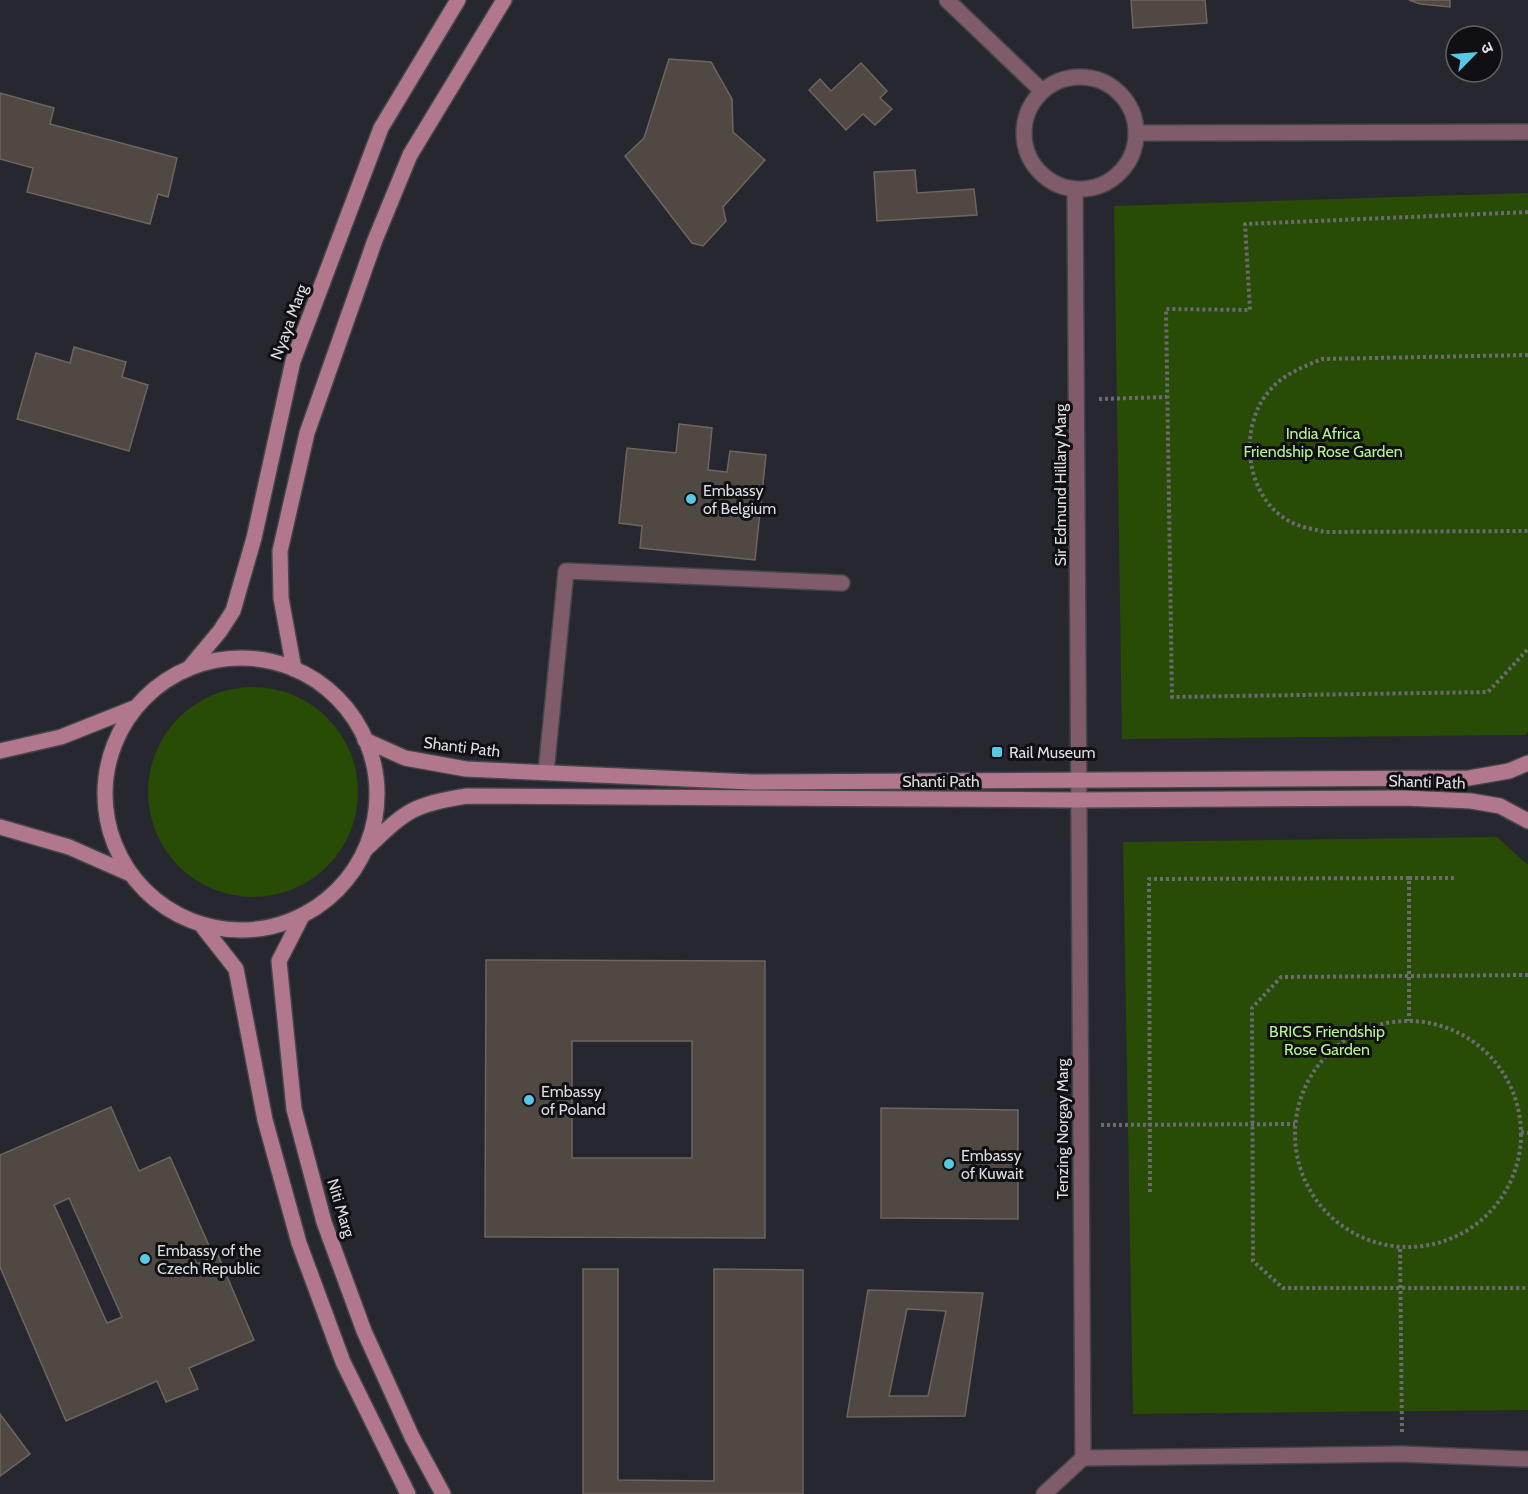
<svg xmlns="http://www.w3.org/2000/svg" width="1528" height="1494" font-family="Cabin,'Noto Sans Devanagari',sans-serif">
	<rect width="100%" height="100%" fill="#27272f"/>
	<g fill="#284b05">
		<polygon points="1528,193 1528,732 1525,735 1122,739 1114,206"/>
		<circle cx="253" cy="792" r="105"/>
		<polygon points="1497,837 1528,865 1528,1410 1133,1414 1123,842"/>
	</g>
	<g fill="#504943" stroke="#6d655e" stroke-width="1.5" fill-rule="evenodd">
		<polygon points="1131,0 1205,0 1207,23 1133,28"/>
		<polygon points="1409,0 1450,0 1450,7 1420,4"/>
		<polygon points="669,59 711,62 732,99 733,132 765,160 723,207 726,221 703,246 692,243 625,156 644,138"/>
		<polygon points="861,63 887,91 880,98 892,109 875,125 863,114 846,130 809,90 820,79 831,91"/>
		<polygon points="0,93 54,108 50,124 177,158 168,197 158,194 150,224 27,192 33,168 0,159"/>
		<polygon points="915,170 917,193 974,189 977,215 877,221 874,172"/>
		<polygon points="74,347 126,362 122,377 148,385 129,451 17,419 36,353 70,363"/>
		<polygon points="679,424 712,428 708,470 727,472 730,451 766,455 755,560 640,548 642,526 619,523 627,448 676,453"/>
		<path d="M486,960L765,961V1238L485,1237ZM572,1041H692V1158H572Z"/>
		<path d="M111,1107L139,1171L170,1157L210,1248L193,1255L197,1264L218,1255L254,1340L189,1368L198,1389L166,1402L157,1381L66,1421L0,1267V1155ZM69,1198L122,1317L107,1323L54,1205Z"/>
		<polygon points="881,1108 1018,1110 1018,1219 881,1218"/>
		<polygon points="583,1269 618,1269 618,1480 714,1481 714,1269 803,1270 803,1494 583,1494"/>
		<path d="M868,1290L983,1293L965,1416L847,1417ZM907,1309L946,1311L928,1396H889Z"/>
		<polygon points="0,1414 30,1454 0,1476"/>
	</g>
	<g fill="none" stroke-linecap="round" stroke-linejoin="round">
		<defs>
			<polyline id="lane" points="546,772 566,571 842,583"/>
			<g id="street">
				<polyline points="947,0 1041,90"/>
				<circle cx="1080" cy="133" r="56"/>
				<polyline points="1137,133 1528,132"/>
				<polyline points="1075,190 1083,1458"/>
				<polyline points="1044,1494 1083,1458 1402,1454 1528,1459"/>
			</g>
			<g id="secondary">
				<circle cx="241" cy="794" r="136"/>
				<polyline points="190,667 220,631 233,611 254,538 293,361 381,128 458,0"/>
				<polyline points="294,669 281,598 280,551 307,433 375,240 410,155 504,0"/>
				<polyline points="365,740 405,758 466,769 752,782 1469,778 1509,771 1528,763"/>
				<polyline points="0,751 61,737 134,708"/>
				<polyline points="0,827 69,847 128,873"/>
				<path d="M366,849C405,812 412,804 467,796L1077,800L1404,798L1471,801L1500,806L1528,821"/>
				<polyline points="301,918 279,961 294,1109 324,1222 364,1331 412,1437 443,1494"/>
				<polyline points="203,927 236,969 265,1120 299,1243 343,1362 408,1494"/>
			</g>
		</defs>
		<use href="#lane" stroke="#44444c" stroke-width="18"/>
		<use href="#street" stroke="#44444c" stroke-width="18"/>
		<use href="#secondary" stroke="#44444c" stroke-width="18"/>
		<g stroke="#6b6b72" stroke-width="4" stroke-dasharray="3 3" stroke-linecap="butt">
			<polyline points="1528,212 1245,224 1250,310 1166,309 1172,697 1488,692 1528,649"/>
			<path d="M1528,355L1322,359C1305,366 1284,374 1271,389C1236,426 1245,501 1293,523C1303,528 1315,529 1324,532L1528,531"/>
			<polyline points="1099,399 1167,397"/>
			<polyline points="1409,878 1455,878"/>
			<polyline points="1528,975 1281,977 1252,1008 1253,1261 1283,1288 1528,1288"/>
			<circle cx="1408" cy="1134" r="113"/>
			<polyline points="1101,1125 1295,1124"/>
			<polyline points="1521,1132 1528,1133"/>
			<polyline points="1150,1192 1149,879 1409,878 1409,1021"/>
			<polyline points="1400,1249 1402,1433"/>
		</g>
		<use href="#lane" stroke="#805b69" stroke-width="15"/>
		<use href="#street" stroke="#805b69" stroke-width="15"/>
		<use href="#secondary" stroke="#b1778d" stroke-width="15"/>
	</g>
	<g fill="#58c9e4" stroke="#101014" stroke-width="2">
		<circle cx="691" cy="499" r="6"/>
		<rect x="991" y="746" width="12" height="12" rx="3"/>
		<circle cx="529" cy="1100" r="6"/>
		<circle cx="949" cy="1164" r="6"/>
		<circle cx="145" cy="1259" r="6"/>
	</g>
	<g text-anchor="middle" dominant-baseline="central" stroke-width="6" stroke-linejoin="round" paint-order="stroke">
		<g font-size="16" fill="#dddde2" stroke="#101014">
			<text transform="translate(289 322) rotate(-70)">Nyaya Marg</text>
			<text transform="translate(1060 485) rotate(-90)">Sir Edmund Hillary Marg</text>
			<text transform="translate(462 747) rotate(7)">Shanti Path</text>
			<text x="941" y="781">Shanti Path</text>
			<text transform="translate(1427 782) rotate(2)">Shanti Path</text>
			<text transform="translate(1062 1129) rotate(-90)">Tenzing Norgay Marg</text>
			<text transform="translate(341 1208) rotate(73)">Niti Marg</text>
		</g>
		<g font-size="16" fill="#b6f28e" stroke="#101014">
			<text x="1323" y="433">India Africa<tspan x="1323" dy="18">Friendship Rose Garden</tspan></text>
			<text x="1327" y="1031">BRICS Friendship<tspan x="1327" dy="18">Rose Garden</tspan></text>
		</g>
		<g font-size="16" fill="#dddde2" stroke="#101014" text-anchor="start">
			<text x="703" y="490">Embassy<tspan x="703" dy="18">of Belgium</tspan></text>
			<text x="1009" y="752">Rail Museum</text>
			<text x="541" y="1091">Embassy<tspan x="541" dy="18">of Poland</tspan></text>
			<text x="961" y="1155">Embassy<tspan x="961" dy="18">of Kuwait</tspan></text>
			<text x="157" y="1250">Embassy of the<tspan x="157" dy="18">Czech Republic</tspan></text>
		</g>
	</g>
	<g transform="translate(1474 54) rotate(65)"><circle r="28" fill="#101014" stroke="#626266" stroke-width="1.5"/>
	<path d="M0-4.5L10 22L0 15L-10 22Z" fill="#58c9e4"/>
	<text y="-9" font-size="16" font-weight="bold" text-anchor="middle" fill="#dddde2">उ</text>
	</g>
</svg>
